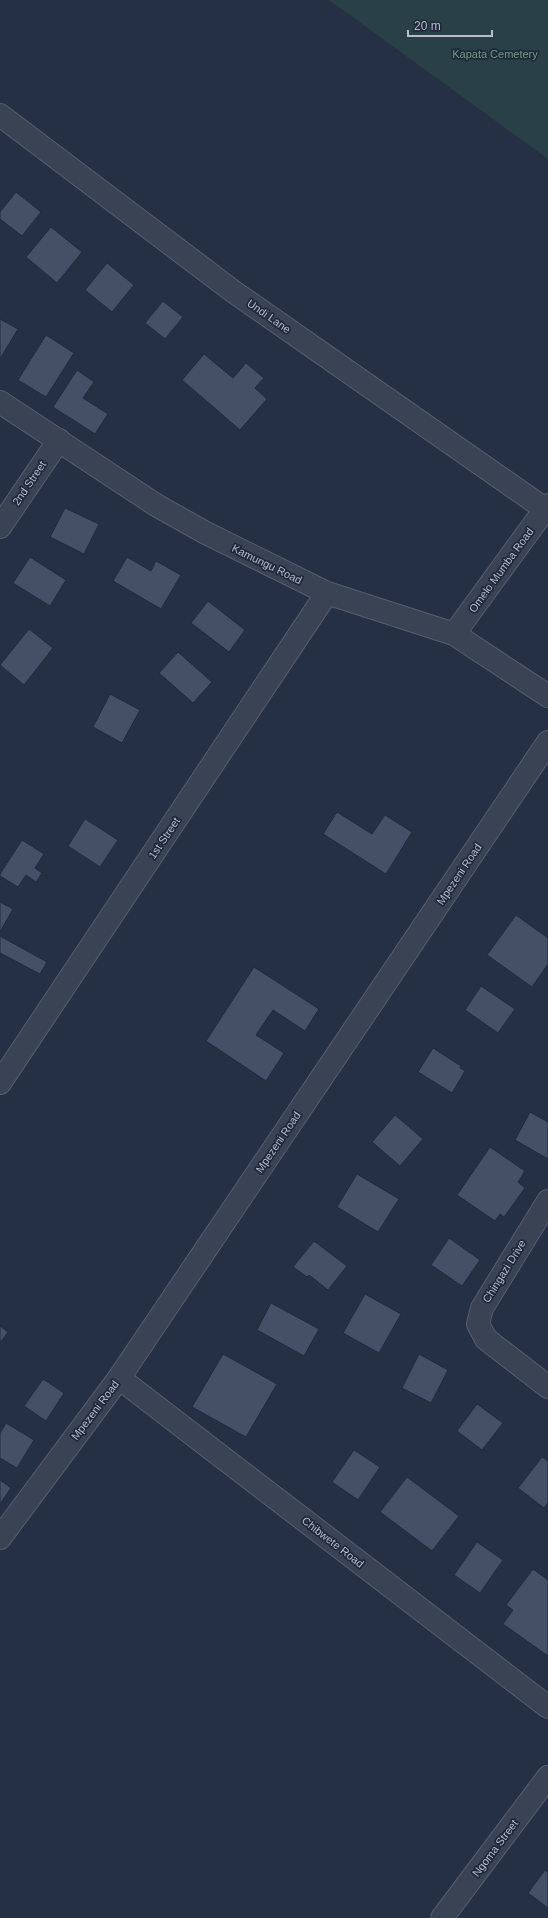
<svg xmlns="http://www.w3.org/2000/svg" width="548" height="1918" font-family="Helvetica,sans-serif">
	<rect width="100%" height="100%" fill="#263045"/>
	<polygon fill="#284046" points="329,0 548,0 548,159"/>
	<g fill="#455067" stroke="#212a3c">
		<polygon points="16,192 41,212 22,236 0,219 0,212"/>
		<polygon points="51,227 82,252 57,283 26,257"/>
		<polygon points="107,263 134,285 112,312 85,290"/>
		<polygon points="163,301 183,317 165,339 145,323"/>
		<polygon points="0,319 18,329 0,359"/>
		<polygon points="46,335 74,353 46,397 18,380"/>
		<polygon points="204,354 233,378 246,363 264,378 255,388 267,399 240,430 182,380"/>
		<polygon points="77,370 94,382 83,398 108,414 95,434 53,407"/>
		<polygon points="65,508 99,524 84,554 50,537"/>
		<polygon points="30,557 66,580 50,606 13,583"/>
		<polygon points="127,557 151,571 156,561 181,575 161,609 113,581"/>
		<polygon points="208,601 245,630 229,652 191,623"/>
		<polygon points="29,629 53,648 24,685 0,665"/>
		<polygon points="178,652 212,682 193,703 159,673"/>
		<polygon points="110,694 140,710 122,743 93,727"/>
		<polygon points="337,812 372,834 385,815 412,832 386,874 323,834"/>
		<polygon points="85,819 118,840 100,867 68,846"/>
		<polygon points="22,840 44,854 35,868 42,873 36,882 26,875 18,887 0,876 0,874"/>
		<polygon points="0,902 13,909 0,932"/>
		<polygon points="516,915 548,938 548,964 532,987 487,955"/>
		<polygon points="0,936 47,962 40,974 0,953"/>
		<polygon points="254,967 319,1009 305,1031 273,1010 256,1035 284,1053 266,1081 206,1041"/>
		<polygon points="481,986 515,1009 498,1033 465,1010"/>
		<polygon points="433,1048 461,1066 460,1068 465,1071 452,1093 418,1072"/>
		<polygon points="530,1112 548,1122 548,1159 515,1140"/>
		<polygon points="395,1115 423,1139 400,1166 372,1142"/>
		<polygon points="490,1147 525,1171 518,1182 525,1188 504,1217 500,1214 495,1221 457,1195"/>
		<polygon points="357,1174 399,1199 378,1232 337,1207"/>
		<polygon points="449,1238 480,1260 462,1286 431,1265"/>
		<polygon points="314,1241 347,1266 328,1290 309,1275 307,1277 293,1267"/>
		<polygon points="365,1294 401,1314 379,1353 343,1333"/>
		<polygon points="271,1303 319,1329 304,1356 257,1330"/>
		<polygon points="0,1326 8,1332 0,1343"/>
		<polygon points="223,1354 277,1384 246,1437 192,1407"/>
		<polygon points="419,1354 448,1370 431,1403 402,1388"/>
		<polygon points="43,1379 64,1393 46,1421 24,1406"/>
		<polygon points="477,1404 503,1423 482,1450 457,1431"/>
		<polygon points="6,1423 34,1440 17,1468 0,1458 0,1433"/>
		<polygon points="354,1450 380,1467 358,1500 332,1482"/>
		<polygon points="542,1457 548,1461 548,1503 544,1508 518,1488"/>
		<polygon points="407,1477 459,1516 432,1551 380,1512"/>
		<polygon points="0,1480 11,1488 0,1504"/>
		<polygon points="477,1542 503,1560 480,1593 454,1575"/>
		<polygon points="533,1569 548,1580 548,1656 503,1624 513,1610 506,1605"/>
		<polygon points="545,1870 548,1872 548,1908 528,1893"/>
	</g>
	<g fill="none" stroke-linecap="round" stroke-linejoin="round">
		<defs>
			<g id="minor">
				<polyline points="0,115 234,292 545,509"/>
				<polyline points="0,402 156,505 204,532 327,593 454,634 548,696"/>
				<polyline points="0,527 59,440"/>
				<polyline points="454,634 548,505"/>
				<polyline points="0,1083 327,593"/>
				<polyline points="548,1201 482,1308 478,1324 486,1339 548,1387"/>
				<polyline points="119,1378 548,1707"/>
				<polyline points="0,1538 119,1378 548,742"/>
				<polyline points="442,1918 548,1777"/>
			</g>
		</defs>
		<use href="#minor" stroke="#565e6f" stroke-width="24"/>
		<use href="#minor" stroke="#3a4354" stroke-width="22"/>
	</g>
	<g text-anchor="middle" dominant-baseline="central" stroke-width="3.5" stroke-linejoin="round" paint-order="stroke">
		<g font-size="11" fill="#6ea07e" stroke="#1f283a">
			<text x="495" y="54">Kapata Cemetery</text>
		</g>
		<g font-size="11" fill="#b8bece" stroke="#1f283a">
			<text transform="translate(269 316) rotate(35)">Undi Lane</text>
			<text transform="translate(29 483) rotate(-56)">2nd Street</text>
			<text transform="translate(267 564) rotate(26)">Kamungu Road</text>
			<text transform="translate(501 570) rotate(-54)">Omelo Mumba Road</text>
			<text transform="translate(164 838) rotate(-56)">1st Street</text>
			<text transform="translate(459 874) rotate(-56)">Mpezeni Road</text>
			<text transform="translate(278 1142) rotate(-56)">Mpezeni Road</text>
			<text transform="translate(504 1271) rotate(-58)">Chingazi Drive</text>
			<text transform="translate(95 1410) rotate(-53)">Mpezeni Road</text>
			<text transform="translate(333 1542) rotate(38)">Chibwete Road</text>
			<text transform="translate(495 1848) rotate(-53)">Ngoma Street</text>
		</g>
	</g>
	<path d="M408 30v6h84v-6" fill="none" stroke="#b8bece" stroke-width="2"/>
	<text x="414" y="30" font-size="12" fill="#b8bece" stroke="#1f283a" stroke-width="3" paint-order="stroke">20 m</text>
</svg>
